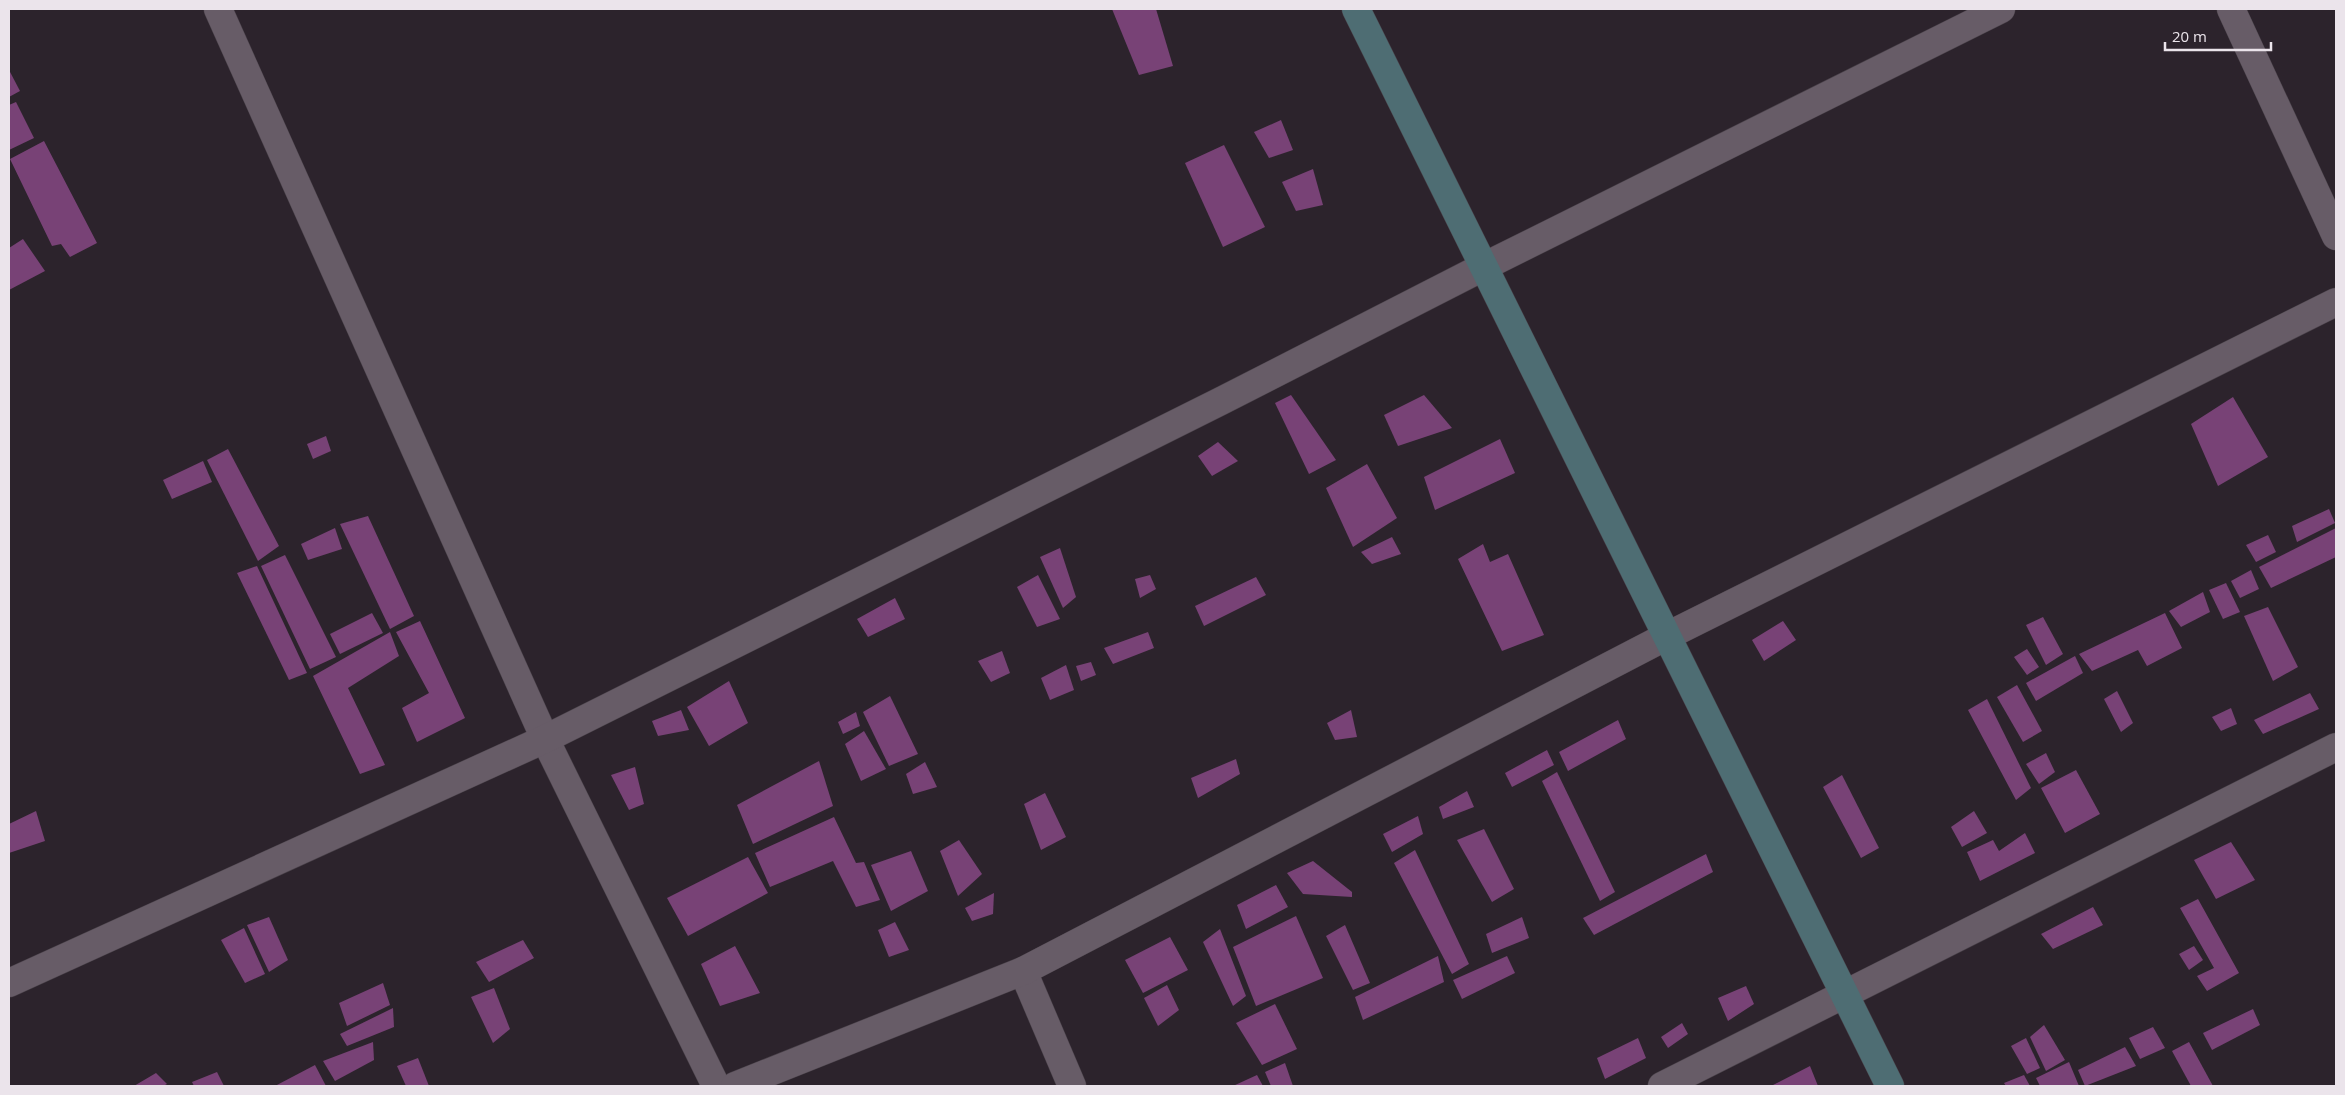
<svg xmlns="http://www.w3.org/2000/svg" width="2345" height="1095" font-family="'Open Sans',sans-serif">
	<rect width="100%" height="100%" fill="#2c232c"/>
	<g fill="#784276">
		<polygon points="1112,9 1156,9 1173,66 1139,75"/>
		<polygon points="9,70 20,91 9,97"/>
		<polygon points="16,102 34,138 9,150 9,105"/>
		<polygon points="1281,120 1293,150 1269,158 1254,132"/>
		<polygon points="44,141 97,243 70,257 61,244 52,246 10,159"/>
		<polygon points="1224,145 1265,227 1223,247 1185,163"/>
		<polygon points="1313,169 1323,205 1296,211 1282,182"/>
		<polygon points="23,239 45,271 9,290 9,248"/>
		<polygon points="1291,395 1336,460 1309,474 1275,403"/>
		<polygon points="1424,395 1452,428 1398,446 1384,415"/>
		<polygon points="2233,397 2268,457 2218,486 2191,424"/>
		<polygon points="326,436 331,451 313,459 307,444"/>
		<polygon points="1500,439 1515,473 1435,510 1424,477"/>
		<polygon points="1218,442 1238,461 1212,476 1198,456"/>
		<polygon points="228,449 279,546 258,561 207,460"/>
		<polygon points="203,461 212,482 172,499 163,480"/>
		<polygon points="1367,464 1397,518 1353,547 1326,488"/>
		<polygon points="2329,509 2335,523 2297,542 2292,526"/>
		<polygon points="368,516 414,616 390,629 340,524"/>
		<polygon points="335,528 342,549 308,560 301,544"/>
		<polygon points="2336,528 2336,557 2271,588 2259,567"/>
		<polygon points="2268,535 2276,552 2256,562 2246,545"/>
		<polygon points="1392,537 1401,554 1372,564 1361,552"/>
		<polygon points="1483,544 1490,562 1508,554 1544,635 1502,651 1458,559"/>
		<polygon points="1060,548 1076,597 1063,608 1040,557"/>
		<polygon points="285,555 336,657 310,669 261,566"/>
		<polygon points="257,566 307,673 289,680 237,573"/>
		<polygon points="2251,570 2259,589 2240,598 2231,581"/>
		<polygon points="1038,575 1060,619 1037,627 1017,587"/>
		<polygon points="1150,575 1156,589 1140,598 1135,579"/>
		<polygon points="1256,577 1266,595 1204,626 1195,606"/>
		<polygon points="2226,583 2240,612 2223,619 2209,590"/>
		<polygon points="2203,592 2210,612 2181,627 2169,611"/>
		<polygon points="895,598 905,619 868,637 857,619"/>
		<polygon points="2268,607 2298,667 2273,681 2244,616"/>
		<polygon points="372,613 383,633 340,654 330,634"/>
		<polygon points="2165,613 2182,648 2147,666 2138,650 2092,671 2079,654"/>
		<polygon points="2043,617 2063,654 2046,665 2026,625"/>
		<polygon points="420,621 465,718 417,742 402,708 429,693 396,632"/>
		<polygon points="1783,621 1796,640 1764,661 1752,640"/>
		<polygon points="390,632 399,656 348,688 385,765 360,774 313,676"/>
		<polygon points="1148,632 1154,648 1113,664 1104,648"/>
		<polygon points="2027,649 2039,667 2027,675 2014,657"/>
		<polygon points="1002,651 1010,673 991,682 978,661"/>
		<polygon points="2075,656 2083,673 2036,701 2026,683"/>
		<polygon points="1091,662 1096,675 1081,681 1076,666"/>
		<polygon points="1066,665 1074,690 1050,700 1041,678"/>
		<polygon points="729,681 748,723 709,746 687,707"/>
		<polygon points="2017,685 2042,731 2023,742 1997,697"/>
		<polygon points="2117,691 2133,723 2121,732 2104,699"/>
		<polygon points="2310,693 2319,709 2263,734 2254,720"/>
		<polygon points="890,696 918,754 889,766 863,712"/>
		<polygon points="1987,699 2031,788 2016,800 1968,710"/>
		<polygon points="2231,708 2237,724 2221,731 2212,717"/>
		<polygon points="681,710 689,730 658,736 652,721"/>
		<polygon points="1351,710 1357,737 1335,740 1327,723"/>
		<polygon points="856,712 860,726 843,734 838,722"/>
		<polygon points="1618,720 1626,739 1568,771 1559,752"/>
		<polygon points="864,731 886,769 861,781 845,744"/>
		<polygon points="1547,750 1554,765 1512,787 1505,773"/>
		<polygon points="2046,753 2055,772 2039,784 2026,764"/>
		<polygon points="1236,759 1240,774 1198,798 1191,778"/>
		<polygon points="819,761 833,806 753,844 737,805"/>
		<polygon points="925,762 937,787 913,794 906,774"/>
		<polygon points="635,767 644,804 629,810 611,775"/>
		<polygon points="2076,770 2100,814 2065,833 2041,788"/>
		<polygon points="1557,772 1615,892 1600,901 1542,781"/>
		<polygon points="1842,775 1879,848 1861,858 1823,787"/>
		<polygon points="1467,791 1474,807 1443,819 1439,807"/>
		<polygon points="1045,793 1066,837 1041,850 1024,804"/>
		<polygon points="36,811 45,841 9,853 9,824"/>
		<polygon points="1974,811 1987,833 1962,847 1951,827"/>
		<polygon points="1418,816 1423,834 1392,852 1383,834"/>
		<polygon points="834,817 856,863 864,862 880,900 856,907 833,861 770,887 755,853"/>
		<polygon points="1484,829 1514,889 1492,902 1457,840"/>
		<polygon points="2025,833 2035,853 1980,881 1967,852 1993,840 1999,851"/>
		<polygon points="959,840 982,874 958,896 940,851"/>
		<polygon points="2231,842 2255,880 2216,899 2194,860"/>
		<polygon points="1415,850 1469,964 1452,974 1394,863"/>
		<polygon points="911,851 928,891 891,911 871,865"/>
		<polygon points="1706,854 1713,872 1594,935 1583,918"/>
		<polygon points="748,857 768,893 688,936 667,898"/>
		<polygon points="1313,861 1352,892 1352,897 1303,894 1287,873"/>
		<polygon points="1276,885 1288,907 1246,929 1237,905"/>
		<polygon points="994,893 993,914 972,921 965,908"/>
		<polygon points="2198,899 2239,973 2207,991 2197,976 2214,968 2180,908"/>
		<polygon points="2093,907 2103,925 2053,949 2041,934"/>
		<polygon points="1296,916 1323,978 1256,1006 1233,947"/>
		<polygon points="269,917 288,960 269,972 247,925"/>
		<polygon points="1522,917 1529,938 1492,953 1486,934"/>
		<polygon points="895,922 909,950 889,957 878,930"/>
		<polygon points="1345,925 1370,983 1353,990 1326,936"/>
		<polygon points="244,928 265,974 245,983 221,940"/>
		<polygon points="1220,929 1246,996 1233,1006 1203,942"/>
		<polygon points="1170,937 1188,970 1143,993 1125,960"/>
		<polygon points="523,940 534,958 489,982 476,962"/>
		<polygon points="735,946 760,993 720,1006 701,964"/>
		<polygon points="2194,946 2203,960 2189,970 2179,954"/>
		<polygon points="1438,956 1444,982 1363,1020 1355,997"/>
		<polygon points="1507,956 1515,973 1462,999 1453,980"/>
		<polygon points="383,983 390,1005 347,1026 339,1003"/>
		<polygon points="1167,985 1179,1010 1158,1026 1144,998"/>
		<polygon points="1746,986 1754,1004 1728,1021 1718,998"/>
		<polygon points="494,988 510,1029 493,1043 471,997"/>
		<polygon points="1275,1004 1297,1049 1262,1065 1236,1023"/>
		<polygon points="393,1008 394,1027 347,1046 340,1034"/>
		<polygon points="2253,1009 2260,1025 2212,1050 2203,1033"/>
		<polygon points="1682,1023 1688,1034 1668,1048 1661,1037"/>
		<polygon points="2044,1025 2065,1060 2046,1071 2030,1037"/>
		<polygon points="2153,1027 2165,1048 2140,1059 2129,1038"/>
		<polygon points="1638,1038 1646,1058 1605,1079 1597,1058"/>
		<polygon points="2026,1038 2040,1068 2027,1074 2011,1046"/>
		<polygon points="373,1042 374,1060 335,1081 323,1061"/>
		<polygon points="2189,1042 2213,1086 2191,1086 2172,1051"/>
		<polygon points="2125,1047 2136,1066 2085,1086 2078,1070"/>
		<polygon points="418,1058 429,1086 406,1086 397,1066"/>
		<polygon points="2069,1062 2079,1086 2040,1086 2036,1078"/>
		<polygon points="1285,1063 1293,1086 1271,1086 1265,1072"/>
		<polygon points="315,1065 326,1086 275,1086"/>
		<polygon points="1810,1066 1818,1086 1771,1086"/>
		<polygon points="217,1072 224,1086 194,1086 192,1082"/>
		<polygon points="156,1073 167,1084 163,1086 134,1086"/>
		<polygon points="1257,1075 1263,1086 1233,1086"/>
		<polygon points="2024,1075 2030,1086 2006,1086 2004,1083"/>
	</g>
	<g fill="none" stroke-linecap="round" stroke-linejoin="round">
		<defs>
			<g id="street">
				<polyline points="218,9 545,739 716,1086"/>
				<polyline points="2231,9 2336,236"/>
				<polyline points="1023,971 1072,1086"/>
				<polyline points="9,983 545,739 1221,401 1483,267 2001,9"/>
				<polyline points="735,1086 1023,971 1667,636 2336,302"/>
				<polyline points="1662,1086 2336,747"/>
			</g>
			<polyline id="secondary" points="1356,9 1890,1086"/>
		</defs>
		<use href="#street" stroke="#484048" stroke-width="29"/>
		<use href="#secondary" stroke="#484048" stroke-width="29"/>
		<use href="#street" stroke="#675c67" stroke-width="28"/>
		<use href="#secondary" stroke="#4e6d73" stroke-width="28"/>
	</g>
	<rect width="2345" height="1095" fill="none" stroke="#ebe4eb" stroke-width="20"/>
	<path d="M2165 42v8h106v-8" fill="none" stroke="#ebe4eb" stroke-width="2.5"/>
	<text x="2172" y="42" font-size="15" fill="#ebe4eb" stroke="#2c232c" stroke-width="4" paint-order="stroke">20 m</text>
</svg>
